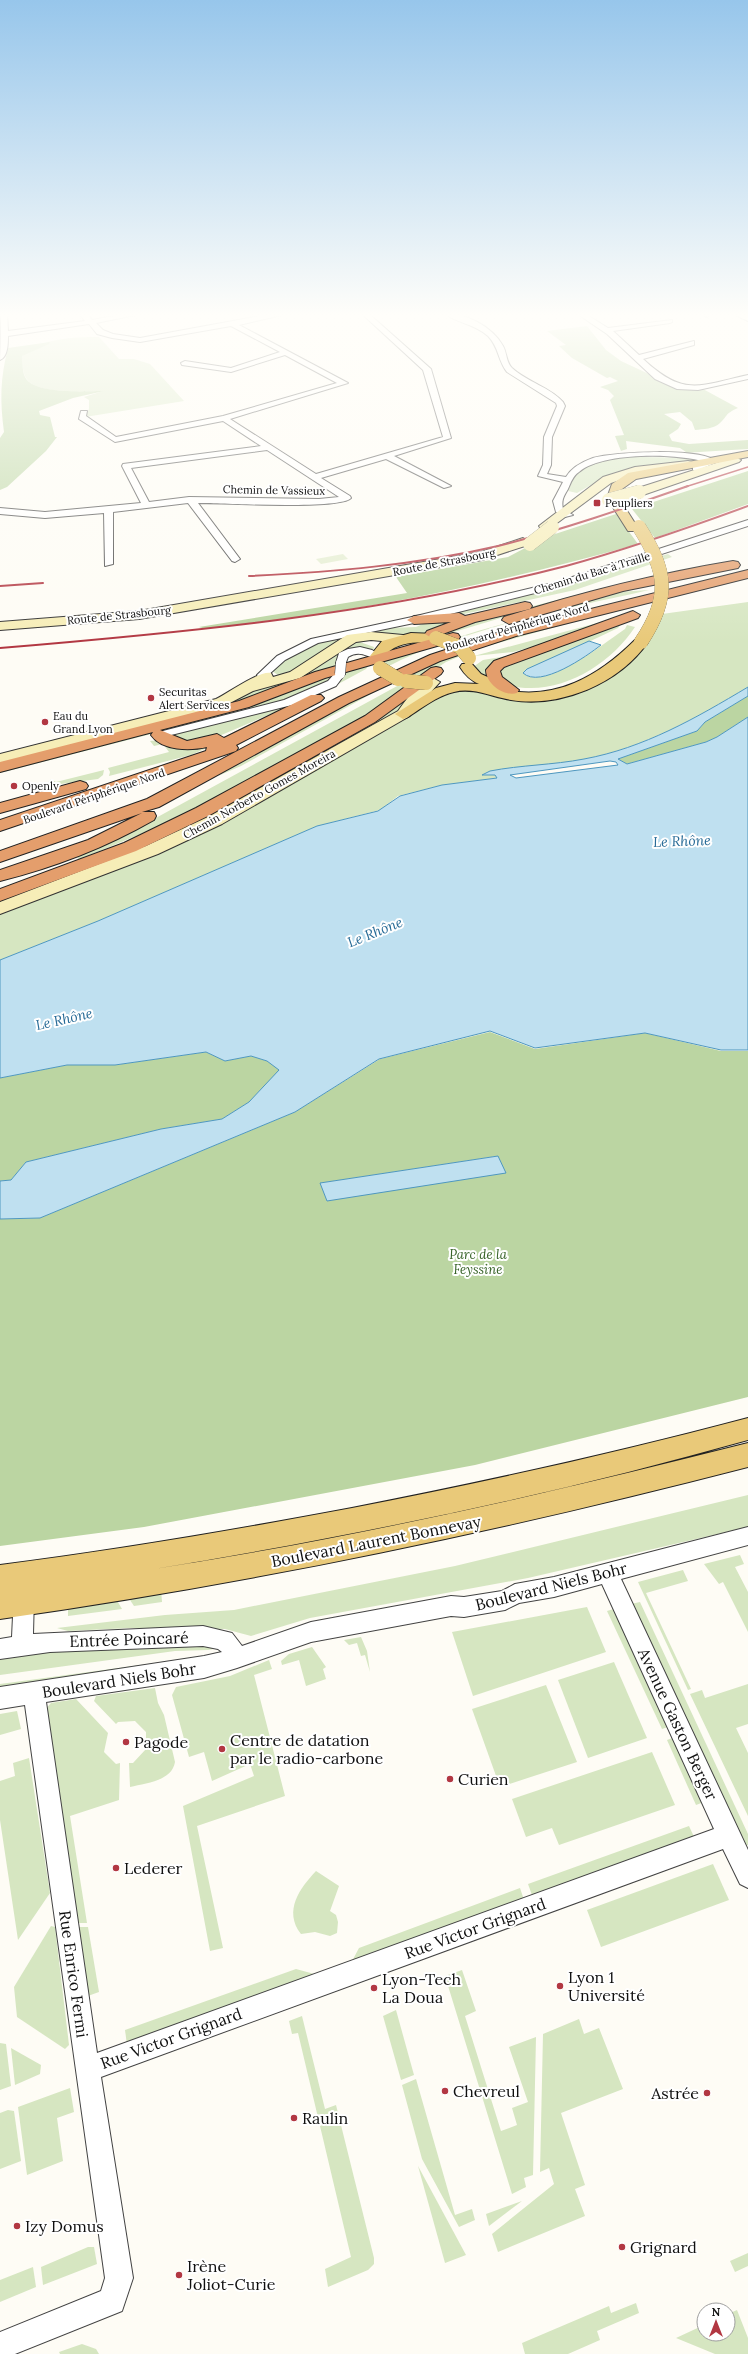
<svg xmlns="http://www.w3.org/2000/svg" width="748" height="2354" font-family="Lora,serif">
	<rect width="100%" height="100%" fill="#fefcf5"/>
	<g fill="#d6e6c1">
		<path d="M99,337L119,359H134L150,364L184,401L85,417L89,409V400L84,397L103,391C84,391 36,395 26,378C22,372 23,363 22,356C40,338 75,337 99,337Z"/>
		<path d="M641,457L696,458L700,460L596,482L577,493L568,491C571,485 573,476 578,472C595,458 621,456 641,457Z"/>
		<polygon points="668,554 672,557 575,590 455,616 443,614 560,586"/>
		<path d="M649,590C563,610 466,626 387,667L384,661L534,615L617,592Z"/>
		<polygon points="588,592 444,635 459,625"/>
		<path d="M645,602L480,648L446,662L420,679L406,677C474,638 569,621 645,602Z"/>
		<path d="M748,602V687C696,718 645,747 585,759C555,766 522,766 492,771L482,775H497V778L442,785L398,796L380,810L317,826L98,921L0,960V912L156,852L442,694L466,688L491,695L583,690L662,614Z"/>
		<polygon points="638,612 532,647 513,652 474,656"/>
		<polygon points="455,620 425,633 341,639 293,671 278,675 272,671 286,657 310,644 390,628 416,627 430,621"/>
		<path d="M622,623L618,628L523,673C543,693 607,641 625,629L627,625L635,627C609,667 553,700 505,684L498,670Z"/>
		<polygon points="360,642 374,647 373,651 357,648 336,666 255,697 0,763 269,684 346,644"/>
		<polygon points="519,654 497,662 492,682 485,678 473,667 483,660"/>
		<polygon points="369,665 366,669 329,689 205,742 193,745 171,735 333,685 343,679 345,670"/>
		<polygon points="336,672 334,679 302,695 0,773 0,770 222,712"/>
		<polygon points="389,684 241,766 218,776 317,718"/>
		<path d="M399,685L412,686C310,758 195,814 79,859L74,855L121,837Z"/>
		<polygon points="419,686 401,710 210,821 55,883 0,901 0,899 113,859"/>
		<path d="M247,730L191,755L109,776L110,772L108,768L169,752L163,744L154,746L150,741C163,739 175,749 189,749C208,749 230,736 247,730Z"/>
		<polygon points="104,770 103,775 98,779 53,785 48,782 51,779 56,782"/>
		<polygon points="748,1495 748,1527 528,1578 310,1618 251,1636 225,1629 130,1628 68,1631 57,1628 165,1615 234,1610 455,1566"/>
		<polygon points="740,1555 744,1564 735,1567 748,1592 748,1632 723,1582 719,1584 704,1564"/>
		<polygon points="683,1570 688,1581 646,1593 691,1689 688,1690 638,1582"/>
		<polygon points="161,1589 162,1602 134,1606 126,1594"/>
		<polygon points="115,1597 122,1609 68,1616 68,1603"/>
		<polygon points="640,1602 748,1834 748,1845 745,1846 631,1604"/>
		<polygon points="587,1607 606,1652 473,1696 452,1632"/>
		<polygon points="617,1608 671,1726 662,1729 607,1611"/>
		<polygon points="361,1637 367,1651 370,1672 365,1655 361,1656 357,1643 349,1645 344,1640"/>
		<polygon points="208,1642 219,1648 208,1650 175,1651 0,1675 0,1655"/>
		<polygon points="312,1647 326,1667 323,1669 326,1679 306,1686 299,1660 282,1665 281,1661 289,1654"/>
		<polygon points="203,1660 0,1690 0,1684 170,1661"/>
		<polygon points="269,1660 272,1669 254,1675 285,1796 197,1826 223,1948 210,1951 183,1806 254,1776 250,1764 212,1781 204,1752 189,1757 172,1695 176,1687 230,1676"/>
		<polygon points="614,1662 647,1738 588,1758 558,1680"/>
		<polygon points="748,1684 748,1724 736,1728 748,1753 748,1816 690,1694 702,1690 705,1698"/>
		<polygon points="546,1685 577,1762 500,1787 472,1709"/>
		<path d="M155,1688L158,1703L164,1715L175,1762C172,1781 146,1783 130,1787L129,1763H133L146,1749V1732L135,1721L118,1722L116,1724L94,1701L96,1696Z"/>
		<polygon points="76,1699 108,1733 104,1752 116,1764 120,1763 119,1800 70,1816 87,1923 74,1923 43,1712 51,1703"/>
		<polygon points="17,1711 21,1729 0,1735 0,1714"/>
		<polygon points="675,1737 704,1802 696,1805 667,1740"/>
		<polygon points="652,1752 675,1805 559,1845 552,1828 526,1837 512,1799"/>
		<polygon points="29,1758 50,1893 18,1940 0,1820 0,1781 15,1776 13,1763"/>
		<polygon points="689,1826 695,1839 533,1898 528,1884"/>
		<polygon points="713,1864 729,1900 601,1947 587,1910"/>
		<path d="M316,1871L339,1886L330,1911L336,1915L338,1922L337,1933L330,1936L315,1932L301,1934C283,1911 300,1888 316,1871Z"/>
		<polygon points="520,1888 524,1900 351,1963 359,1948"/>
		<polygon points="51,1926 55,1927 69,2045 65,2049 17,2017 14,1987"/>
		<polygon points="75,1927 88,1927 99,1992 85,1997"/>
		<polygon points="296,1969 318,1975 127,2045 125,2030"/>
		<polygon points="462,1970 476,2011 465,2016 501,2131 517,2125 512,2108 528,2102 509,2047 536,2037 533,2175 524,2178 526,2187 512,2194 445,1976"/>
		<polygon points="396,2010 414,2075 401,2080 383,2016"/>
		<polygon points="302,2016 325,2109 336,2105 374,2258 374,2264 368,2270 328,2287 325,2269 351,2257 298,2033 292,2034 289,2021"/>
		<polygon points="579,2019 584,2034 599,2028 623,2089 561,2113 585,2185 575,2189 585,2216 498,2252 492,2234 554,2184 549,2168 540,2172 543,2034"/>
		<polygon points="0,2043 6,2044 11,2086 0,2090"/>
		<polygon points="11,2048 41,2065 40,2074 15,2085"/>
		<polygon points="416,2079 455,2215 472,2209 475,2220 459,2227 422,2159 402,2085"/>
		<polygon points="70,2088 74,2112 57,2118 63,2161 27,2175 18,2107"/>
		<polygon points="8,2110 14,2111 21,2161 0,2169 0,2113"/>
		<polygon points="418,2166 466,2255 445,2263"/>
		<polygon points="522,2201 489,2226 486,2214"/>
		<polygon points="88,2247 94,2247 97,2264 43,2285 41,2267"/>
		<polygon points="748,2253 748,2266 735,2272 730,2261"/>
		<polygon points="33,2267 36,2287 0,2302 0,2280"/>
		<polygon points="636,2303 639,2313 597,2331 600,2340 568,2354 525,2354 522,2343 609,2306 611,2313"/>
		<polygon points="737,2310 748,2338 748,2354 715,2354 676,2338 704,2325 704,2334 728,2334 728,2314"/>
		<polygon points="82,2344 96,2349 99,2354 60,2354 59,2352"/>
	</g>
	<g fill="#bbd5a2" fill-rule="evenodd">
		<path d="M587,326L606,350L621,361L681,389H703L738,408C724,414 728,416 720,423C714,429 703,429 695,430L692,422L680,412L664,414L681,424L678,429L669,435L672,441L689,444L748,440V449L683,453L681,452H686L680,448L626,441L627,449L621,451L615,436L624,435L610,400L614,396L608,390L600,387L618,381L610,377L607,378L572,358L559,346L566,345L547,331Z"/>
		<path d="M50,342L49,344L22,356C23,362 22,371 25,377C34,395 86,391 104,391L73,398L39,411L40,415L50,417L55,437H57L46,451L7,487L0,490V438L4,432C0,401 0,379 8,348Z"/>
		<polygon points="748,471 748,504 655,538 632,509"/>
		<path d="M616,514L638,544C510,580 381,608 250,623C240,624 207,631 199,627L407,593L396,577L508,557L546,537Z"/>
		<polygon points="748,696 748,717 717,737 706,742 627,764 618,759 697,731 705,722"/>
		<path d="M490,1032L535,1049L645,1033L721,1051H748V1397L475,1465L144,1527L0,1546V1219L40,1218L295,1112L380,1059ZM498,1156L327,1201L321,1183Z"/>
		<polygon points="206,1052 225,1061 251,1056 267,1061 280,1070 249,1102 222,1119 161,1129 26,1162 11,1180 0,1181 0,1078 67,1065 115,1065"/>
	</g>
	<polygon fill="#e5eed2" points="343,554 348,559 321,564 316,559"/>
	<g fill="#bfe0f0" stroke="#4e97bf" fill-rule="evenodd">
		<path d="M589,641L601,645C587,656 540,689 523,673L527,669Z"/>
		<path d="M748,687V696L705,722L697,731L618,759L627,764L706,742L717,737L748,717V1050H721L645,1033L535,1048L490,1031L379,1059L295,1112L40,1218L0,1219V1181L11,1180L26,1162L161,1129L222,1119L249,1102L279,1070L267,1061L251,1056L225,1061L206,1052L115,1065H67L0,1078V960L98,921L317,826L378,811L400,796L442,785L497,778L495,775H482L490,771C521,765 553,765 584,759C644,748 696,718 748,687ZM610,761L616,762L618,765L516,778L510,775Z"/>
		<polygon points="498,1156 506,1173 327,1201 320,1183"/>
	</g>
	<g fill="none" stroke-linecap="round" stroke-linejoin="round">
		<defs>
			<g id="street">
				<path d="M1,313H7L8,331L85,321L79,313H86L92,320L130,313H145L96,323L103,330L113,334L140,338L276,313H290L239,325L348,383L230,419L316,474L443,437L423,370L361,313H368L431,369L451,438L394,456L451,486L444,488L386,459L321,478L350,496L351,498C340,510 221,503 198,503L240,559L235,562L232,561L188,503L113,512V564L105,566L104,513L45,518L0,514V508L45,512L141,503L122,466L123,464L261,446L223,421L115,442L79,419L81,411H87L86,416L116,437L223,416L337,383L285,355L231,372L182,365L181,363L185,361L231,368L280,352L231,326L140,342L112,338L97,334L89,324L8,336C8,343 8,357 0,360ZM267,450L339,497L319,499L189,497L149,502L131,468Z"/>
				<path d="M444,313C465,313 492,326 503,346C507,353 506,362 512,368C527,382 550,387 563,402L565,406L552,437L551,465L547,474L566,477C572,467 582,462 593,458C614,452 702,447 717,462L696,471L693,470V466L705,462C676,453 603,452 579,472C573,476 571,482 568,489C564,496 561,500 563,509L573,515L565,517L556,512L553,501L563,482L538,476L543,465L544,437L557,406L556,403L507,372C498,361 499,347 488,336C475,324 456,323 444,313Z"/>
				<path d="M576,313H584L608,328L672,320V322L670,323L613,331L639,355L694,341V345L643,359C684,397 698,386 748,375V379L698,390L677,389L655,379L607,334Z"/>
				<polygon points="699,313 708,313 710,315 707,317"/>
				<polygon points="731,313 740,313 748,316 748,321"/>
				<polygon points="748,520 748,526 563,586 414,623 318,643 285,660 266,677 258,677 257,675 277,656 311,639 412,617 557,582"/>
				<path d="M360,647L372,650L382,656L377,659C366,656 359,650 348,657L345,665H337L336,663L339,653L348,649Z"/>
				<polygon points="340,671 345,674 336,686 292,705 159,738 153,735 155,733 284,700 328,681 336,672"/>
				<path d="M748,1527V1545L621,1579L748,1850V1888L740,1884L723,1849L101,2077L133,2278L122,2311L15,2354H0V2332L101,2291L105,2278L25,1705L0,1709V1687L204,1656L222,1652L218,1649L203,1646L50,1652L0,1659V1639L12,1637L14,1595L17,1588L24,1585L31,1588L34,1595L33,1634L203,1626L232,1633L242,1646L311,1622L451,1596L464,1597L502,1591L515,1584L554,1577ZM602,1584L714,1829L97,2053L46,1702L204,1678L237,1668L311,1642L451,1616L464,1617L505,1610L519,1603L554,1597Z"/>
			</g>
			<g id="secondary">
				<polygon points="735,457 741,460 739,462 643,495 639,496 633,492 635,489"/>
				<polygon points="688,461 692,462 694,464 692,466 637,474 611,483 549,529 541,529 539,526 603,477 635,467"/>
				<polygon points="523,538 529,542 528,545 482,560 139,619 0,630 0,622 139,611 481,552"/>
				<path d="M371,632L403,635L410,639L403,643L371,640L356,642L300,678L253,691L226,705L0,764V754L216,699C228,693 260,670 271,673L273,677L290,672L347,635Z"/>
				<path d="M433,678L440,682L408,717L222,824L158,854L0,914V902L146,846L210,816L398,711C407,699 418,681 433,678Z"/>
			</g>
			<g id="primary">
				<polygon points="748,451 748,457 636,479 622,489 619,498 638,528 636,531 628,531 607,498 612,484 628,473"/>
				<path d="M411,633L436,634L443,638C436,649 401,632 382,659L377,660L370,656L382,641Z"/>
				<path d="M641,638L648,642C619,684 560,708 511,700C492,697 473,687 454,692C437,696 422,708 408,717L403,719L395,714L436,688L455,683L479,684C470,680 465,675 460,667L462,664H472L481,674L501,683L503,686L501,689C555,702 599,676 636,639Z"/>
				<path d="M748,1418V1440C553,1495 354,1536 154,1569C354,1538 552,1493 748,1443V1467C501,1531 253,1583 0,1619V1591L7,1590L0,1591V1565C118,1550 235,1530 352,1508C485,1482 617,1453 748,1418Z"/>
			</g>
			<g id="highway">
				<path d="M733,561L738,562L740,565L738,568L623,591L509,624L502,620L504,617C579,593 655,574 733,561Z"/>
				<path d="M748,570V578L516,636L440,661L349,703L159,807L142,812H154L156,816L154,820C107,847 53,868 0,881V870L88,840L142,813L0,862V851L147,799L339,697L430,655L506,630Z"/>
				<polygon points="525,602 530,603 532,606 530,609 475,622 432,638 425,634 427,631 451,622 414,624 407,620 414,616 459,613 465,616"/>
				<path d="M633,611L640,615L638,618L504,667L500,671L502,677L519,690L517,693C504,697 486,684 486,670L494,661Z"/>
				<path d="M453,633L458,634L460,637L458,640L325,678L249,707L160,730L187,741L217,734L224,738L311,695H321L324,698L321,701L236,745L238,748L236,751L0,831V820L206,751L207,747C190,751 162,751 151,735L153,732L0,772V762L239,701L315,672Z"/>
				<polygon points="436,667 441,668 443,671 441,674 375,722 208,816 136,851 0,901 0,889 124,843 196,808 365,716 431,668"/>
				<polygon points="80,781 86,783 88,786 86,789 0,813 0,803"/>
			</g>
		</defs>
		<use href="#street" stroke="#434343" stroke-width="2"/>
		<use href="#secondary" stroke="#323232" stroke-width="2"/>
		<use href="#primary" stroke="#212121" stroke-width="2"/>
		<use href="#highway" stroke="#212121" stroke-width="2"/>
		<use href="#street" fill="#fff" fill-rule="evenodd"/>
		<use href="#secondary" fill="#f6edb7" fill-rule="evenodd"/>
		<use href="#primary" fill="#e9c979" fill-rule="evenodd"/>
		<use href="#highway" fill="#e49e6c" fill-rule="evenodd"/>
		<polyline stroke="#b23742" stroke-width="1.5" points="685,487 748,467"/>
		<g stroke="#b23742" stroke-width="2">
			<path d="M249,576C333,572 416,565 498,546C562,530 625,508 688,486"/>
			<polyline points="0,586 43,583"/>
			<path d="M0,648C190,632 381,614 566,566C628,549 688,528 748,506"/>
		</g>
		<defs>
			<polyline id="street-bridge" points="340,674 341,663"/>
			<g id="secondary-bridge">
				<polyline points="609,500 639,492"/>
				<polyline points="530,544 552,527"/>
			</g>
			<g id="primary-bridge">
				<path d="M639,527C667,571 671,597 641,642"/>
				<polyline points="436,638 460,647 469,658"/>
				<polyline points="380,668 398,679"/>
				<polyline points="406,681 426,683"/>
			</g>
		</defs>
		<use href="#street-bridge" stroke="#434343" stroke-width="11" stroke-linecap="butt"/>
		<use href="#secondary-bridge" stroke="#323232" stroke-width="14" stroke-linecap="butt"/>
		<use href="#primary-bridge" stroke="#212121" stroke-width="14" stroke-linecap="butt"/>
		<use href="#street-bridge" stroke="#fff" stroke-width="10"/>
		<use href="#secondary-bridge" stroke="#f6edb7" stroke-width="14"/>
		<use href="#primary-bridge" stroke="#e9c979" stroke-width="14"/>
	</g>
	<linearGradient id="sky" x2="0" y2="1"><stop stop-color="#97c6eb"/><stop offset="0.49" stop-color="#fffefa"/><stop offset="1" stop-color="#fffefa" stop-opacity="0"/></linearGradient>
	<rect width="748" height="643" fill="url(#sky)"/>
	<g fill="#b23742" stroke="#fff" stroke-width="1.5">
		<rect x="593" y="499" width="8" height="8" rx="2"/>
		<circle cx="151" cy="698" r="4"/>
		<circle cx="45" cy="722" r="4"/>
		<circle cx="14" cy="786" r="4"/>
		<circle cx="126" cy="1742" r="4"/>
		<circle cx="222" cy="1749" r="4"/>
		<circle cx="450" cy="1779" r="4"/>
		<circle cx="116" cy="1868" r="4"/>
		<circle cx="560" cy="1986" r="4"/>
		<circle cx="374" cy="1988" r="4"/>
		<circle cx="445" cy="2091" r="4"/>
		<circle cx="707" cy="2093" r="4"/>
		<circle cx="294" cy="2118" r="4"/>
		<circle cx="17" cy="2226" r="4"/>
		<circle cx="622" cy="2247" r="4"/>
		<circle cx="179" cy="2275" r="4"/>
	</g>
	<g text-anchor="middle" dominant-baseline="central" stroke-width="4" stroke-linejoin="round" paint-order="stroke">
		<g font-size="11" fill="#101010" stroke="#fff">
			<text transform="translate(274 490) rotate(1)">Chemin de Vassieux</text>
			<text transform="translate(444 562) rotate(-11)">Route de Strasbourg</text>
			<text transform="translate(592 573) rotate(-17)">Chemin du Bac à Traille</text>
			<text transform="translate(119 615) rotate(-6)">Route de Strasbourg</text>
			<text transform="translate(517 627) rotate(-16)">Boulevard Périphérique Nord</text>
			<text transform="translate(259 794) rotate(-29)">Chemin Norberto Gomes Moreira</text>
			<text transform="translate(94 796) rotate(-19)">Boulevard Périphérique Nord</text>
		</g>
		<g font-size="11" fill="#101010" stroke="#fff" text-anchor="start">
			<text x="605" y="503">Peupliers</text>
			<text x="159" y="692">Securitas<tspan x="159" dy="13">Alert Services</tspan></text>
			<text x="53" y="716">Eau du<tspan x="53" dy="13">Grand Lyon</tspan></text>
			<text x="22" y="786">Openly</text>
		</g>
		<g font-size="13" font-style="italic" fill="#366227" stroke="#fff">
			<text x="478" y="1254">Parc de la<tspan x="478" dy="15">Feyssine</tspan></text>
		</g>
		<g font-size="14" font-style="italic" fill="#266a96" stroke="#fff">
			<text transform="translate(682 841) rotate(-2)">Le Rhône</text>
			<text transform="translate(375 932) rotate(-22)">Le Rhône</text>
			<text transform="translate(64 1019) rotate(-13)">Le Rhône</text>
		</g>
		<g font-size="16" fill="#101010" stroke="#fff">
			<text transform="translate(376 1541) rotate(-11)">Boulevard Laurent Bonnevay</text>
			<text transform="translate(551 1586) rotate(-14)">Boulevard Niels Bohr</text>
			<text transform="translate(129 1639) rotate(-2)">Entrée Poincaré</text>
			<text transform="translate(119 1680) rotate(-9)">Boulevard Niels Bohr</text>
			<text transform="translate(678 1724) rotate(65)">Avenue Gaston Berger</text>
			<text transform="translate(475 1928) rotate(-20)">Rue Victor Grignard</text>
			<text transform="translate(74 1974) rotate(82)">Rue Enrico Fermi</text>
			<text transform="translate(171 2038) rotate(-20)">Rue Victor Grignard</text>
		</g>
		<g font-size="16" fill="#101010" stroke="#fff" text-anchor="start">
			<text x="230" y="1740">Centre de datation<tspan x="230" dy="18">par le radio-carbone</tspan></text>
			<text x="134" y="1742">Pagode</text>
			<text x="458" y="1779">Curien</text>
			<text x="124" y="1868">Lederer</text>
			<text x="568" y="1977">Lyon 1<tspan x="568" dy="18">Université</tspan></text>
			<text x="382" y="1979">Lyon-Tech<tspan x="382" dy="18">La Doua</tspan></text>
			<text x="453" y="2091">Chevreul</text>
			<text x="699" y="2093" text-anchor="end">Astrée</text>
			<text x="302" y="2118">Raulin</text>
			<text x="25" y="2226">Izy Domus</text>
			<text x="630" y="2247">Grignard</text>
			<text x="187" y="2266">Irène<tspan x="187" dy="18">Joliot-Curie</tspan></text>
		</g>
	</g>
	<g transform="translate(716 2322)"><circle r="19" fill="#ffffff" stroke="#9f9f9f"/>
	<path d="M0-3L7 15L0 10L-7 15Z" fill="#b23742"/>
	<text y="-6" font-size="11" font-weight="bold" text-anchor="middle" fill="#101010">N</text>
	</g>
</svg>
